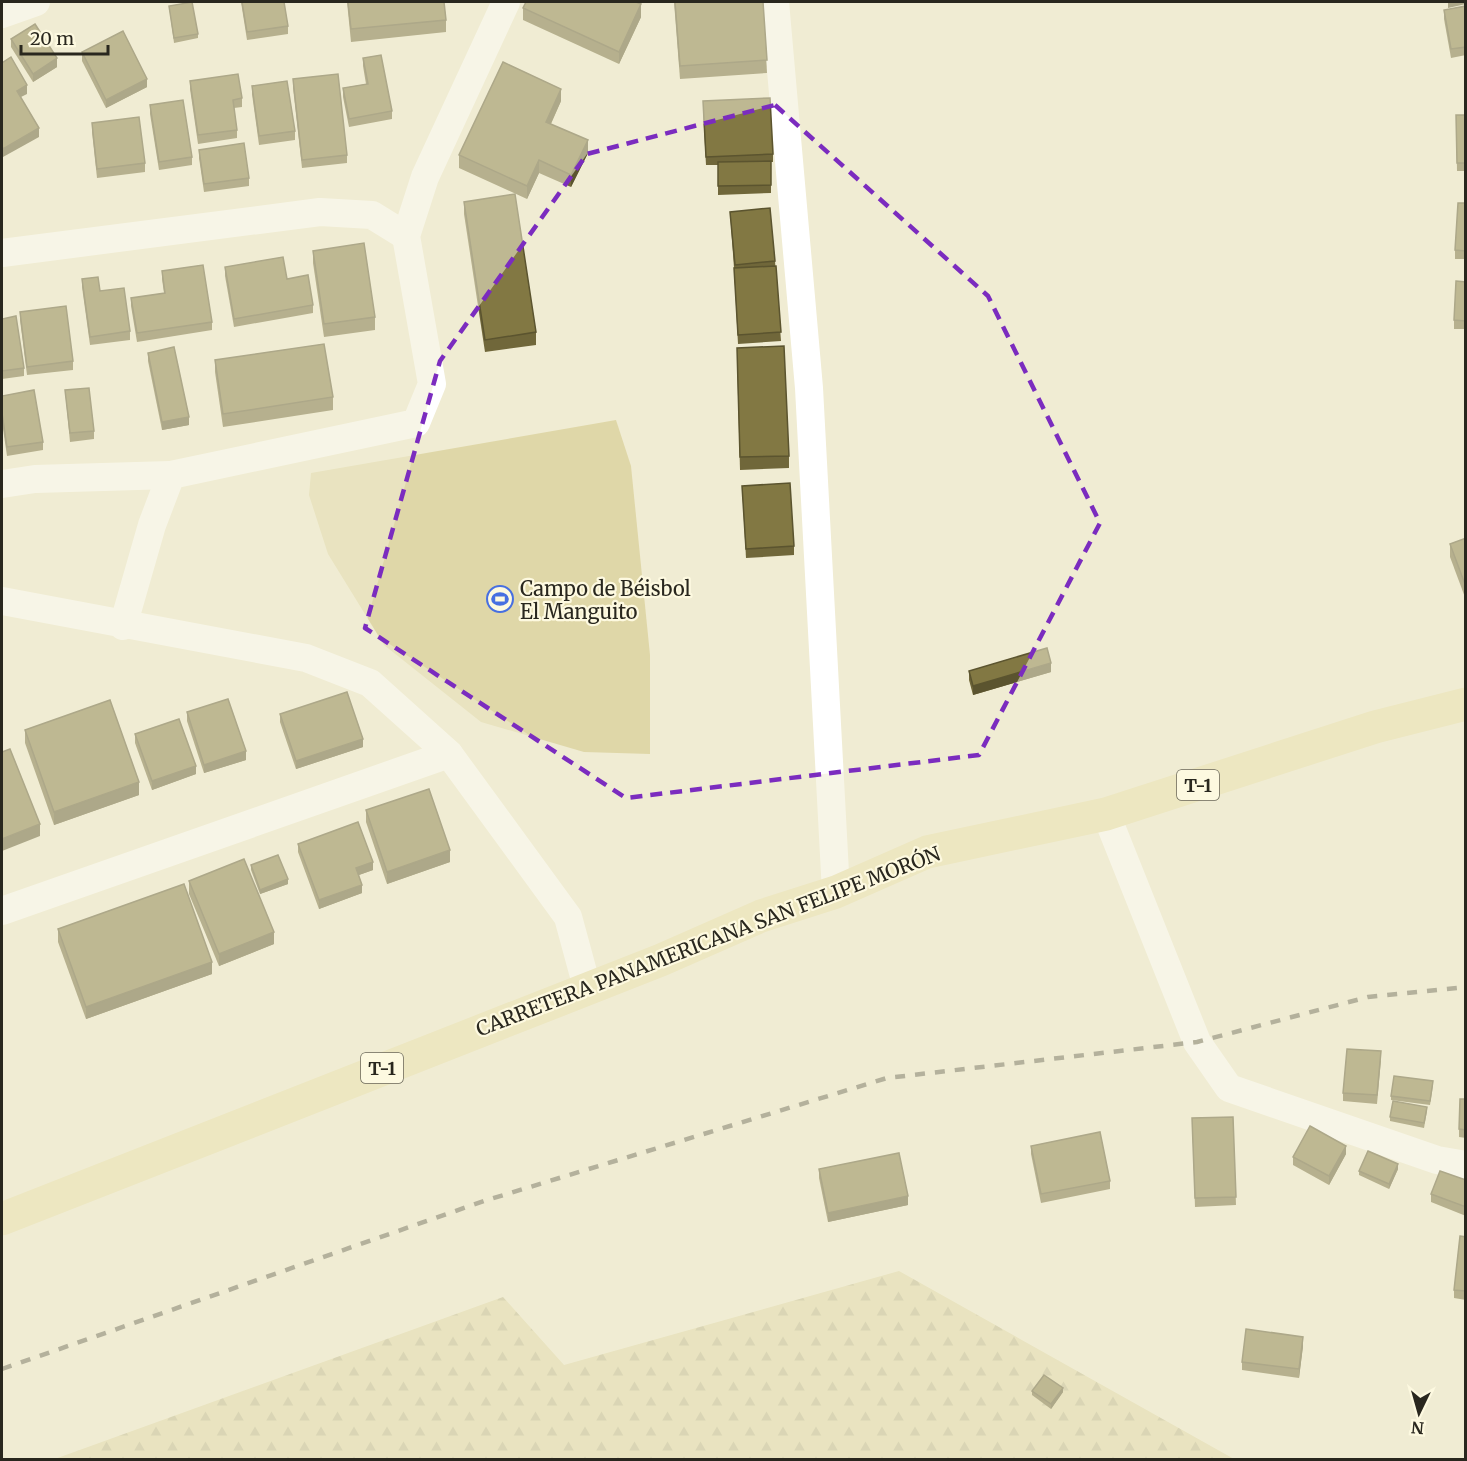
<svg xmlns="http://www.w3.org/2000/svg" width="1467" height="1461" font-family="Merriweather,serif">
	<defs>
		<pattern id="forest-firs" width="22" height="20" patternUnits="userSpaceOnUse" patternTransform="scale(1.5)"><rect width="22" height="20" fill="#dfd7a8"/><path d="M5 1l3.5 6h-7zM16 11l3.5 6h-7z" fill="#bfb990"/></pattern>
	</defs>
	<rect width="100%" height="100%" fill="#f0ecd3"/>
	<polygon fill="url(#forest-firs)" points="899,1271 1234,1459 52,1460 503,1297 564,1365"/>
	<polygon fill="#dfd7a8" points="616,420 631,466 650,655 650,754 584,752 481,722 384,645 328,554 309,495 311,473"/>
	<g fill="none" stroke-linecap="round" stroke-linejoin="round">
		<g stroke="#fff" stroke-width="28">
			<polyline points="775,2 809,388 836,892"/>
			<polyline points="2,14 36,2"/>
			<polyline points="2,253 320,212 372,215 406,236"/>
			<polyline points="2,484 35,479 171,475"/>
			<polyline points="2,601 306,658 370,683 449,754 568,917 587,987"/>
			<polyline points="123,626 152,525 171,475 416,423 432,384 406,236 425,177 506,2"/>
			<polyline points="1106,814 1197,1042 1229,1088 1437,1160 1466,1165"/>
			<polyline points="2,911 449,754"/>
		</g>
		<polyline stroke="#e8dfac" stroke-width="33" points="2,1219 661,960 761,916 836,892 927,852 1106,814 1375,727 1466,704"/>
		<polyline stroke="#6a6859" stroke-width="4.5" stroke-dasharray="10 10" stroke-linecap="butt" points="2,1369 484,1201 887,1078 1197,1042 1368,997 1466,987"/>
	</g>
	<g fill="#70673a">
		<polygon points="241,2 284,2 288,26 288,34 247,40"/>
		<polygon points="347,2 444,2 446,20 446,32 351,42"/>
		<polygon points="674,2 763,2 767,73 680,79"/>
		<polygon points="169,6 198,34 198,38 174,43"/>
		<polygon points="1466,6 1466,55 1451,58 1444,19 1444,10"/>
		<polygon points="523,8 641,17 619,64 523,20"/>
		<polygon points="11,39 57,67 33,82 11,47"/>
		<polygon points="82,52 147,87 106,108 82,61"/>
		<polygon points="363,58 392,111 392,119 349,127 343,97 343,88 366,84 363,66"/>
		<polygon points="293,79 347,155 347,163 302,168 293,88"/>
		<polygon points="190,81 242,98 242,107 234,108 237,130 237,138 198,144 190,89"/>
		<polygon points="252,86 295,131 295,140 259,145 252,94"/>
		<polygon points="561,101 551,124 588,153 571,187 539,173 527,199 459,168 459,155"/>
		<polygon points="150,105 192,157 192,165 159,170 150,114"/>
		<polygon points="703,110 773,154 773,162 771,162 771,193 718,195 718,165 706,165"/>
		<polygon points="1456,115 1466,115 1466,171 1457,171"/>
		<polygon points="92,123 145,163 145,172 97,178 92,132"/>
		<polygon points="199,150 249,178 249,186 204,192 199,158"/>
		<polygon points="464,202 536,332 536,345 485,352 464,214"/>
		<polygon points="1466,203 1466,259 1455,259 1455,250"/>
		<polygon points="730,212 775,261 781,341 738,344 734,268"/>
		<polygon points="313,251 375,317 375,330 324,337 313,263"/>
		<polygon points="225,267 287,279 313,305 313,313 234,327 225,276"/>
		<polygon points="162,271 212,322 212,330 137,342 131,306 131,298 164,293 162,279"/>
		<polygon points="82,279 100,291 130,331 130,340 90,345 82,287"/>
		<polygon points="1466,282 1466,329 1454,329 1454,320"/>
		<polygon points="20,312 73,361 73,370 27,375 20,320"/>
		<polygon points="2,319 24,368 24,376 2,379"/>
		<polygon points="148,353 189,425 162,430 148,361"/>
		<polygon points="215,360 333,397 333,410 223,427 215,372"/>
		<polygon points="737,360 789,456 789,468 740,470"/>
		<polygon points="65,390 94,431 94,439 70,442"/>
		<polygon points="2,396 43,442 43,450 7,456 2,422"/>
		<polygon points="742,486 794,546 794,555 746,558"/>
		<polygon points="1466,538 1466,600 1450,557 1450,544"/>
		<polygon points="969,671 1051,672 973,695 969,680"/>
		<polygon points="187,712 246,760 204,773 187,721"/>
		<polygon points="280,714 363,747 296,769 280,722"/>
		<polygon points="25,730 139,795 54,825 25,743"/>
		<polygon points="135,734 196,774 152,790 135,743"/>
		<polygon points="366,810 450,862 387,884 366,822"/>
		<polygon points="298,844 373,870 359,875 362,893 319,909 298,852"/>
		<polygon points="251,865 288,884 260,894 251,870"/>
		<polygon points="189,881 274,944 219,966 189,894"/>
		<polygon points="58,929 212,974 86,1019 58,942"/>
		<polygon points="1381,1060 1377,1104 1343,1101 1343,1093"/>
		<polygon points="1433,1085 1430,1105 1391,1100 1391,1096"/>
		<polygon points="1466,1099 1466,1138 1459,1137 1459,1129"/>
		<polygon points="1427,1111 1424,1128 1390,1121 1390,1117"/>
		<polygon points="1233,1117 1236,1205 1195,1207 1192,1118"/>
		<polygon points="1031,1146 1110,1181 1110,1189 1041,1203 1031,1154"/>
		<polygon points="1346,1154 1329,1185 1293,1165 1293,1157"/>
		<polygon points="819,1169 908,1205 828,1222 819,1178"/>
		<polygon points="1398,1169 1389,1189 1359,1175 1359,1171"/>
		<polygon points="1466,1180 1466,1216 1431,1202 1431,1194"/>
		<polygon points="1466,1237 1466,1300 1454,1298 1454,1290"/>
		<polygon points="1303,1346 1299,1378 1242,1370 1242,1362"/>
		<polygon points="1032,1391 1063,1392 1051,1409 1032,1395"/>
	</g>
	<g fill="#5b542f">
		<polygon points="1448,2 1466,2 1466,4 1448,8"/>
		<polygon points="641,4 641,17 619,64 619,52"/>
		<polygon points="57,58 57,67 33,82 33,74"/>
		<polygon points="147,79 147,87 106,108 106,100"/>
		<polygon points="27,85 27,94 17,99 17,91"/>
		<polygon points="561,89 561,101 546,134 546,122"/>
		<polygon points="39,128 39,137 3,157 3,149"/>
		<polygon points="588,140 588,153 571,187 571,175"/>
		<polygon points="539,160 539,173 527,199 527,186"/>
		<polygon points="189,417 189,425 162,430 162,422"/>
		<polygon points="1051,663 1051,672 973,695 973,686"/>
		<polygon points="363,739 363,747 296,769 296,761"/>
		<polygon points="246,751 246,760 204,773 204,765"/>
		<polygon points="196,766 196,774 152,790 152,781"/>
		<polygon points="139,782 139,795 54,825 54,812"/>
		<polygon points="40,824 40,836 2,851 2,839"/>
		<polygon points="450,850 450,862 387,884 387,872"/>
		<polygon points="373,862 373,870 356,876 356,868"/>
		<polygon points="288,879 288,884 260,894 260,890"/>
		<polygon points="362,885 362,893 319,909 319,900"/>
		<polygon points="274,932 274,944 219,966 219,954"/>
		<polygon points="212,962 212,974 86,1019 86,1007"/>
		<polygon points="1346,1146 1346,1154 1329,1185 1329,1176"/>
		<polygon points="1398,1164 1398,1169 1389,1189 1389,1184"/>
		<polygon points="908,1196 908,1205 828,1222 828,1213"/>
		<polygon points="1303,1337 1303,1346 1299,1378 1299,1369"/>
		<polygon points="1063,1388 1063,1392 1051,1409 1051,1404"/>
	</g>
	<g fill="#827843" stroke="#5b542f" stroke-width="1.5">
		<polygon points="192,2 198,34 174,38 169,6"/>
		<polygon points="242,2 284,2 288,26 247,32"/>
		<polygon points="348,2 444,2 446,20 351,29"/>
		<polygon points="526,2 636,2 641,4 619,52 523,8"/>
		<polygon points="675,2 763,2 767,60 680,66"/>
		<polygon points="1466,6 1466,47 1451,49 1444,10"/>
		<polygon points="35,24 57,58 33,74 11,39"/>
		<polygon points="123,31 147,79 106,100 82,52"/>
		<polygon points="381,55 392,111 349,119 343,88 368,84 363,58"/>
		<polygon points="11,57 27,85 17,91 39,128 3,149 2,146 2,63"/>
		<polygon points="503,62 561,89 546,122 588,140 571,175 539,160 527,186 459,155"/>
		<polygon points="238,74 242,98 233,100 237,130 198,135 190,81"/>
		<polygon points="338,74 347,155 302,160 293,79"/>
		<polygon points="287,81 295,131 259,136 252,86"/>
		<polygon points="770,98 773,154 706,157 703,101"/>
		<polygon points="183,100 192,157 159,162 150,105"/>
		<polygon points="1456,115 1466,115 1466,163 1457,163"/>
		<polygon points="139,117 145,163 97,169 92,123"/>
		<polygon points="244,143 249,178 204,184 199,150"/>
		<polygon points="771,161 771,185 718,186 718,162"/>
		<polygon points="515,194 536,332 485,340 464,202"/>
		<polygon points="1458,203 1466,203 1466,251 1455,250"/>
		<polygon points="770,208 775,261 735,265 730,212"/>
		<polygon points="364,243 375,317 324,324 313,251"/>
		<polygon points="283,257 287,279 308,275 313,305 234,319 225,267"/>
		<polygon points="203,265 212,322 137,333 131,298 165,293 162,271"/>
		<polygon points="776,266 781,332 738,335 734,268"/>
		<polygon points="98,277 100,291 124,288 130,331 90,337 82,279"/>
		<polygon points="1456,281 1466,282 1466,321 1454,320"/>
		<polygon points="66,306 73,361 27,367 20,312"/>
		<polygon points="16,316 24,368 2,371 2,319"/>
		<polygon points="324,344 333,397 223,414 215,360"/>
		<polygon points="784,346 789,456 740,457 737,348"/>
		<polygon points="174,347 189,417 162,422 148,353"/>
		<polygon points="89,388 94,431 70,433 65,390"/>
		<polygon points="34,390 43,442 7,447 2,413 2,396"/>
		<polygon points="790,483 794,546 746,549 742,486"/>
		<polygon points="1466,538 1466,587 1450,544"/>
		<polygon points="1047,648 1051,663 973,686 969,671"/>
		<polygon points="347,692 363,739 296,761 280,714"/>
		<polygon points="228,699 246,751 204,765 187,712"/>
		<polygon points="110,700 139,782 54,812 25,730"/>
		<polygon points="179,719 196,766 152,781 135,734"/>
		<polygon points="10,749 40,824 2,839 2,752"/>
		<polygon points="429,789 450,850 387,872 366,810"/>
		<polygon points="358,822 373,862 356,868 362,885 319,900 298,844"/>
		<polygon points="278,855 288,879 260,890 251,865"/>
		<polygon points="244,859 274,932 219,954 189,881"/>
		<polygon points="184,884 212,962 86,1007 58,929"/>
		<polygon points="1347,1049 1381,1051 1377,1095 1343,1093"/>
		<polygon points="1394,1076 1433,1081 1430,1101 1391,1096"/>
		<polygon points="1460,1099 1466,1099 1466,1130 1459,1129"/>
		<polygon points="1393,1101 1427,1107 1424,1123 1390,1117"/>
		<polygon points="1233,1117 1236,1197 1195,1198 1192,1118"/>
		<polygon points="1310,1126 1346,1146 1329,1176 1293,1157"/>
		<polygon points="1100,1132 1110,1181 1041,1194 1031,1146"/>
		<polygon points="1368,1151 1398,1164 1389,1184 1359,1171"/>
		<polygon points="899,1153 908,1196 828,1213 819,1169"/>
		<polygon points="1440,1171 1466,1180 1466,1207 1431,1194"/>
		<polygon points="1460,1236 1466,1237 1466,1291 1454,1290"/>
		<polygon points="1246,1329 1303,1337 1299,1369 1242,1362"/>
		<polygon points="1044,1375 1063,1388 1051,1404 1032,1391"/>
	</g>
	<path d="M0 0H1467V1461H0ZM775,105L988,296L1100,523L979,755L626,798L365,628L440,361L587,154Z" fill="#f0ecd3" fill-opacity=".55" fill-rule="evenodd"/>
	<path fill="none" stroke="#7b2cbf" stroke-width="4.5" stroke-dasharray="12 8" stroke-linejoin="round" d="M775,105L988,296L1100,523L979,755L626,798L365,628L440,361L587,154Z"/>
	<defs>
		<symbol id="stadium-ring" viewBox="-11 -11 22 22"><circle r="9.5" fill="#fdf9e0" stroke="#476fe1" stroke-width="1.5"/><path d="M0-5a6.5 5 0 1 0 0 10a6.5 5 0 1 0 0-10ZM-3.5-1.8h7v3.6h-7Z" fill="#476fe1"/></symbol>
	</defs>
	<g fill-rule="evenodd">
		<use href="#stadium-ring" x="485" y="584" width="30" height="30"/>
	</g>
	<g text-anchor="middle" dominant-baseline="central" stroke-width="4.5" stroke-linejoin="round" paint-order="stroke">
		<g fill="#fdf9e0" stroke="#696658" stroke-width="1.5">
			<rect x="1177" y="770" width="42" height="30" rx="4.5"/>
			<rect x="361" y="1053" width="42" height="30" rx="4.5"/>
		</g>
		<g font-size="18" font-weight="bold" fill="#29271e">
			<text x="1198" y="785">T-1</text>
			<text x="382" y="1068">T-1</text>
		</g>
		<g font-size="20" fill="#29271e" stroke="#fdf9e0" text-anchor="start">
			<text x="520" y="588">Campo de Béisbol<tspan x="520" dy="23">El Manguito</tspan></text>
		</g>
		<g font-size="20" fill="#29271e" stroke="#fdf9e0">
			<text transform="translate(708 941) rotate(-21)">CARRETERA PANAMERICANA SAN FELIPE MORÓN</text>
		</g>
	</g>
	<rect width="1467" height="1461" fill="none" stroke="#29271e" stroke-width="6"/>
	<g transform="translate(1419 1413) rotate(185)" stroke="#fdf9e0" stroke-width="4.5" paint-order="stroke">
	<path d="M0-4.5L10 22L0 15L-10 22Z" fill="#29271e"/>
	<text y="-9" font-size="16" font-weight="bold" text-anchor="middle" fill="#29271e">N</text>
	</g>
	<path d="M21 45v9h87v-9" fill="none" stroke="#29271e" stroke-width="3"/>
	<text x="30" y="45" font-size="18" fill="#29271e" stroke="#fdf9e0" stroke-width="4.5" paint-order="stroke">20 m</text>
</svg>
